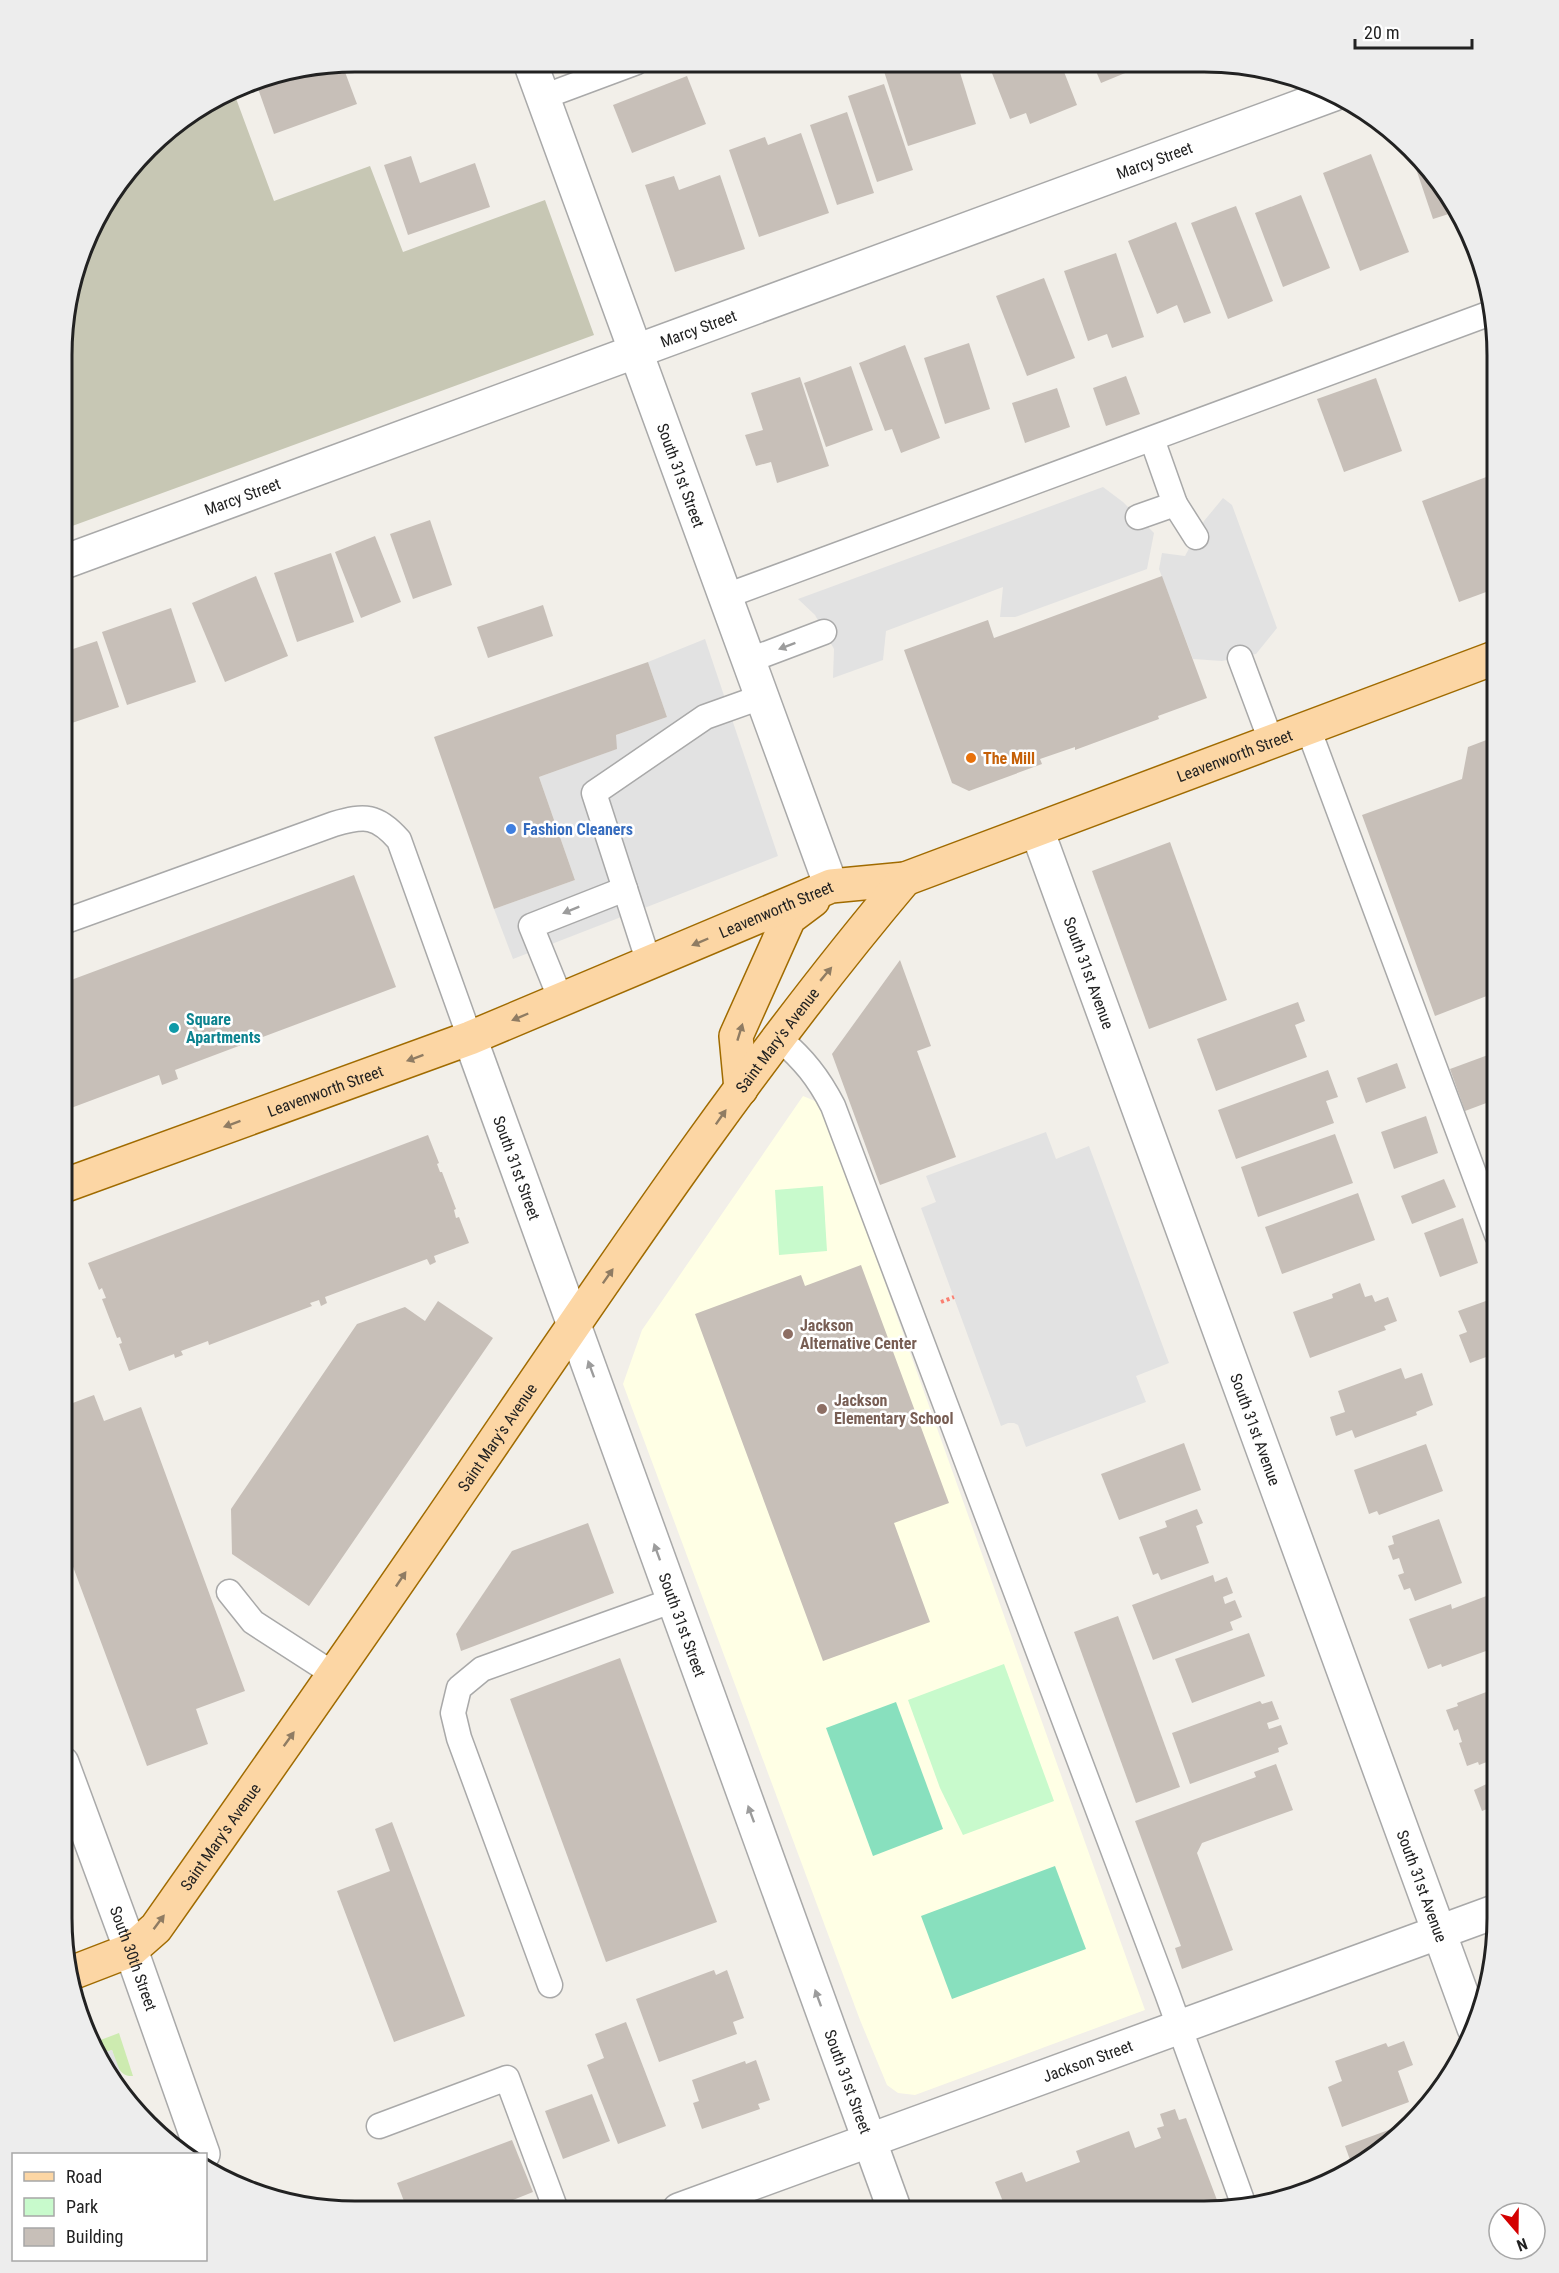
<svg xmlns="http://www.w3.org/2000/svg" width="1559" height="2273" font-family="'Roboto Condensed',sans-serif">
	<rect width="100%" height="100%" fill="#f2efe9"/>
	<polygon fill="#ffffe5" points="803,1096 815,1101 825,1115 1145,2010 915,2095 898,2093 887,2085 860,2020 623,1384 642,1330"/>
	<polygon fill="#c7c7b4" points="234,93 274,201 370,166 403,252 545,200 594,335 64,529 64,316 101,209 162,134"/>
	<path fill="#cdebb0" d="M93,2029L98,2041L119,2033L133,2076C118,2077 116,2062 112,2050L97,2055L92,2048L88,2031Z"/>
	<g fill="#c8facc">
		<polygon points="823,1186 827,1251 779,1255 775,1190"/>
		<polygon points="1004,1664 1054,1801 963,1835 940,1788 908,1700"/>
	</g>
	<g fill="#88e0be">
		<polygon points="896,1702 943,1829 873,1856 826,1728"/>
		<polygon points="1055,1866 1086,1949 952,1999 921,1916"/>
	</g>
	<g fill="#e2e2e2">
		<polygon points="1103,487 1123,502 1154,533 1147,569 1015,617 1000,617 1003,587 886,631 883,660 833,678 834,649 815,615 798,599"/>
		<polygon points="1223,498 1232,505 1277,628 1256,654 1222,661 1193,659 1159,569 1162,553 1185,556 1204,521"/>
		<polygon points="705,639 778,856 513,959 494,909 575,880 539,777 616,749 616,735 667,717 648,662"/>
		<polygon points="1046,1132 1056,1159 1089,1146 1169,1363 1136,1376 1146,1402 1026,1447 1018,1425 1014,1423 1008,1423 1001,1426 921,1208 936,1202 926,1176"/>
		<polygon points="112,2050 120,2071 135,2113 97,2055"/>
	</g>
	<g fill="#c7bfb8">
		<polygon points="886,63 957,63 976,124 908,146 882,65"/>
		<polygon points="988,63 1061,64 1077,105 1030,124 1026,113 1010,119"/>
		<polygon points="342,64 357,104 274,134 255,80 260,77"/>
		<polygon points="1093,64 1147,64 1101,83"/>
		<polygon points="1172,64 1197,64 1176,73"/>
		<polygon points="687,76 706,124 632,153 613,105"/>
		<polygon points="884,84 913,170 877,182 848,96"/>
		<polygon points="847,112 874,193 837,205 810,125"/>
		<polygon points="801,133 829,213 759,237 729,150 765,137 768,145"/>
		<polygon points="1409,148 1437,176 1458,211 1433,219"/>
		<polygon points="1371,154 1409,252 1360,271 1323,173"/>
		<polygon points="411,156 420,183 475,163 490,207 408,235 384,165"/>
		<polygon points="720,175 745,249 675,272 645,185 674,176 679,190"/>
		<polygon points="1301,195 1330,268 1283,287 1255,213"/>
		<polygon points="1236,206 1273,301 1228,319 1191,223"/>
		<polygon points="1176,222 1211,313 1184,323 1177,305 1157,314 1128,241"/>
		<polygon points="1116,253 1144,337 1112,348 1107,334 1088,341 1064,271"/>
		<polygon points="1044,278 1075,358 1027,376 996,296"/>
		<polygon points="969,343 990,409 945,424 924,358"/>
		<polygon points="905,345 940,438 901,453 892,429 885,431 859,363"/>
		<polygon points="851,366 873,430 826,447 804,383"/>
		<polygon points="1126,376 1140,414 1106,426 1093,388"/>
		<polygon points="800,377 829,466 777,483 771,462 756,466 745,435 763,430 751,393"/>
		<polygon points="1376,378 1402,451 1344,472 1317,399"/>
		<polygon points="1057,388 1070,427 1025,443 1012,403"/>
		<polygon points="1497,473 1497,588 1459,602 1422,501"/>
		<polygon points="430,520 452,585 413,599 390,534"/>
		<polygon points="375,536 401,602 361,618 335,552"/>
		<polygon points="331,553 354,622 297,642 274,573"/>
		<polygon points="256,576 288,656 225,682 192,603"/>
		<polygon points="1162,576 1207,698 1158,716 1159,719 1075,750 1075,747 1040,759 1042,764 969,791 952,783 904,650 988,620 994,638"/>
		<polygon points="543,605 553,636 488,658 477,627"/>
		<polygon points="171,608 196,682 127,705 102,632"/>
		<polygon points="97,641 119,707 66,725 63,719 64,652"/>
		<polygon points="648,662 667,717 616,735 617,749 539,777 575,880 494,909 434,737"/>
		<polygon points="1497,736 1497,992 1435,1016 1362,815 1462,779 1468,747"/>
		<polygon points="1170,842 1227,1000 1149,1029 1092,871"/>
		<polygon points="354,875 396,987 175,1070 178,1079 162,1085 159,1075 63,1111 63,983"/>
		<polygon points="900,960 931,1046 917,1051 956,1157 880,1185 832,1054"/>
		<polygon points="1298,1002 1305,1021 1295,1025 1307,1057 1216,1091 1197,1039"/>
		<polygon points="1488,1055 1497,1080 1497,1099 1465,1111 1450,1069"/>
		<polygon points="1397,1063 1406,1088 1366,1103 1357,1078"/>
		<polygon points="1328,1070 1338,1097 1326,1101 1334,1123 1236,1159 1218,1110"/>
		<polygon points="1426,1116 1438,1153 1394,1169 1381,1132"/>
		<polygon points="1335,1134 1353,1183 1258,1217 1241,1167"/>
		<polygon points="428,1135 439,1163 437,1164 440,1172 442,1172 456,1209 454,1210 456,1218 459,1217 469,1243 434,1256 436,1262 430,1265 427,1259 325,1297 327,1303 321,1306 319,1300 310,1303 312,1306 209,1345 208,1341 181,1351 183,1355 175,1358 174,1354 129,1371 119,1344 122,1343 120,1337 117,1338 102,1299 106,1298 102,1288 99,1290 88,1263"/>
		<polygon points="1444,1179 1456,1207 1412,1224 1401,1196"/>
		<polygon points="1358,1193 1375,1240 1282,1274 1265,1227"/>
		<polygon points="1463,1218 1478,1263 1440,1277 1424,1233"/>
		<polygon points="861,1265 949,1503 894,1523 930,1622 823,1661 695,1314 801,1275 805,1286"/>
		<polygon points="1360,1283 1365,1297 1372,1295 1375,1302 1388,1297 1397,1321 1384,1326 1386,1330 1310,1358 1293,1312 1333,1298 1332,1294"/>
		<polygon points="1497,1297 1497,1353 1470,1363 1459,1335 1467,1332 1458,1311"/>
		<polygon points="438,1301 493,1338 309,1606 232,1554 231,1509 357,1324 405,1307 425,1321"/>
		<polygon points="1401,1368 1405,1379 1422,1373 1433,1405 1416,1412 1417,1415 1355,1438 1352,1430 1336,1436 1330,1417 1345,1412 1338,1391"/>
		<polygon points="94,1395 104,1421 141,1407 245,1691 196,1709 208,1744 147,1766 62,1537 62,1407"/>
		<polygon points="1184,1443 1201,1490 1119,1520 1101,1474"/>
		<polygon points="1426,1444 1443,1491 1379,1515 1377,1511 1369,1514 1354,1470"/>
		<polygon points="1197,1509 1203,1523 1196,1526 1209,1563 1161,1580 1158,1573 1153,1575 1139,1537 1167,1527 1165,1521"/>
		<polygon points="1439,1519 1462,1583 1415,1601 1410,1588 1404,1590 1398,1575 1404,1573 1399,1558 1393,1560 1388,1546 1394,1544 1392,1536"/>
		<polygon points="588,1523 614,1593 461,1651 456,1634 512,1551"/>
		<polygon points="1213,1575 1215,1582 1227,1577 1233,1593 1223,1597 1225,1604 1235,1600 1242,1617 1230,1622 1233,1630 1153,1660 1132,1605"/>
		<polygon points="1497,1592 1497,1647 1442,1667 1441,1664 1428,1669 1409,1619 1451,1604 1452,1609"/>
		<polygon points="1118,1616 1180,1787 1136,1803 1074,1632"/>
		<polygon points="1249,1633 1265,1676 1192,1703 1175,1659"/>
		<polygon points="620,1658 717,1922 606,1962 510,1699"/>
		<polygon points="1497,1688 1497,1758 1479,1765 1478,1762 1467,1766 1459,1743 1462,1742 1458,1729 1454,1731 1446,1710 1458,1706 1457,1703"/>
		<polygon points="1260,1701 1262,1704 1272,1701 1279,1719 1267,1723 1269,1729 1281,1725 1288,1744 1278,1748 1279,1752 1190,1784 1172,1733"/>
		<polygon points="1276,1764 1293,1810 1202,1843 1197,1853 1233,1950 1182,1969 1175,1948 1181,1946 1135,1821 1256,1777 1254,1772"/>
		<polygon points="1497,1779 1497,1805 1482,1811 1474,1790"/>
		<polygon points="1497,1821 1497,1845 1488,1824"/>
		<polygon points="392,1822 465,2016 394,2042 337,1891 390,1871 375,1829"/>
		<polygon points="714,1970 716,1975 727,1970 744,2018 733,2022 737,2034 659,2062 636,1999"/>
		<polygon points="626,2022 666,2126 618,2144 587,2065 604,2058 595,2034"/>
		<polygon points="1404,2041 1413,2065 1398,2071 1409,2102 1342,2127 1328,2087 1342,2081 1335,2061 1386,2043 1388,2047"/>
		<polygon points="756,2060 770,2100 758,2104 760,2109 702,2129 693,2103 699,2101 692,2080 745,2061 746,2064"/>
		<polygon points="592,2094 610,2141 563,2159 545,2111"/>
		<polygon points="1175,2109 1179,2120 1186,2118 1220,2208 1204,2211 1001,2211 1006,2209 995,2182 1022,2172 1026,2182 1080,2162 1076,2151 1129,2131 1135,2148 1161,2138 1157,2128 1164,2126 1160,2114"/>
		<polygon points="1413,2121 1397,2139 1353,2168 1345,2146"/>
		<polygon points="512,2140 533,2192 488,2210 407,2209 397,2183"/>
	</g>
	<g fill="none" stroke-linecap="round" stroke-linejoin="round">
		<defs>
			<g id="service">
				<polyline points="543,97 637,62"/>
				<polyline points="1152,439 1175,504"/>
				<polyline points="1138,517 1175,504 1196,537"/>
				<polyline points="726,596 1488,314"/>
				<polyline points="1240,658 1271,741"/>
				<polyline points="750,660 824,632"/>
				<polyline points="1308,728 1497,1235"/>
				<path d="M63,922L334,824C365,815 377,815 399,840L470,1038"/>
				<polyline points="649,963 594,793 705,717 761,697"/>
				<polyline points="561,1000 531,926 625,889"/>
				<path d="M779,1038C804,1060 818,1077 833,1106L1167,1993L1243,2203"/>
				<polyline points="229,1592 253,1622 335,1675"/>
				<polyline points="550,1985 459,1738 453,1713 459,1688 482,1669 674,1600"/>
				<polyline points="379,2126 507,2078 556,2210"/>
			</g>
			<g id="minor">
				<path id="s1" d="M530,62L831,886"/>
				<path id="s2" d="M64,562L1334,94"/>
				<path id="s3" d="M1037,830L1474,2028"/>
				<path id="s4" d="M62,1763L131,1950L203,2154"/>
				<path id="s5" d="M679,2210L1497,1911"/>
			</g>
			<g id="tertiary">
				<path id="s6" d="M470,1038L895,2211"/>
			</g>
			<g id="primary">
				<polyline points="741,1089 736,1036 789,918 813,900"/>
				<path id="s7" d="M63,1186L470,1038L831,886L905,879L1497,657"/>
				<path id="s8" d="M74,1972L131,1950L156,1928C263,1776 370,1624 474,1471C612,1269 748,1065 905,879"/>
			</g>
		</defs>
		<use href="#service" stroke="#a9a9a9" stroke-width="27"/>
		<use href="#minor" stroke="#a9a9a9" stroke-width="36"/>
		<use href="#tertiary" stroke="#a9a9a9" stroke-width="36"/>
		<use href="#primary" stroke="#a06b00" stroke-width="36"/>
		<polyline stroke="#fa8072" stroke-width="4" stroke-dasharray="3 3" stroke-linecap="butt" points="941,1302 954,1297"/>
		<use href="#service" stroke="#fff" stroke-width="24"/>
		<use href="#minor" stroke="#fff" stroke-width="33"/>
		<use href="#tertiary" stroke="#fff" stroke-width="33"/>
		<use href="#primary" stroke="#fcd6a4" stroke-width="33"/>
	</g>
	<defs><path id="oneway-solid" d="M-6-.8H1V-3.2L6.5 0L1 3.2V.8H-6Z" transform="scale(1.5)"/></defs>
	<g fill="#9c9c9c">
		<use href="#oneway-solid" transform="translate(787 646) rotate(159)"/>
		<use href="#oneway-solid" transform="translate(571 910) rotate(158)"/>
		<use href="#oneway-solid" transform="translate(591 1369) rotate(-110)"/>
		<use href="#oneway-solid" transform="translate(657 1552) rotate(-110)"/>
		<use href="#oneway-solid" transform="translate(751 1814) rotate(-110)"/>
		<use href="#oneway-solid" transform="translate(818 1998) rotate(-110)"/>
	</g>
	<g fill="#8f7c63">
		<use href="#oneway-solid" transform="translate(700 942) rotate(157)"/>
		<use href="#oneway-solid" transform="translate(826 974) rotate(-50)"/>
		<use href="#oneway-solid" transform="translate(520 1017) rotate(157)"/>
		<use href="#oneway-solid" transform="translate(740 1032) rotate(-73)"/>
		<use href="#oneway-solid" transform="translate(415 1058) rotate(160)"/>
		<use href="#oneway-solid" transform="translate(721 1117) rotate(-55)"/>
		<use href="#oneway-solid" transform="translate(232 1124) rotate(160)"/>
		<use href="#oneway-solid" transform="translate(608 1276) rotate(-55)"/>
		<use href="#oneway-solid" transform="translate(401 1579) rotate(-56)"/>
		<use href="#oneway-solid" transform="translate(289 1739) rotate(-54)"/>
		<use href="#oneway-solid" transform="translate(159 1922) rotate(-53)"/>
	</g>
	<circle fill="#e8710a" stroke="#fff" stroke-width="2" cx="971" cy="758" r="6"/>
	<circle fill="#3f7fe0" stroke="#fff" stroke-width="2" cx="511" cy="829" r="6"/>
	<circle fill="#0f9aa8" stroke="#fff" stroke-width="2" cx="174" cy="1028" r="6"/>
	<g fill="#8d6e63" stroke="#fff" stroke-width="2">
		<circle cx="788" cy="1334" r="6"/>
		<circle cx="822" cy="1409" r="6"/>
	</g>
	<g text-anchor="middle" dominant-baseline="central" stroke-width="5" stroke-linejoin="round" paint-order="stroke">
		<g font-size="16" fill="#222" stroke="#fff">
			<text stroke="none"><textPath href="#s2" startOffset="1162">Marcy Street</textPath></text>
			<text stroke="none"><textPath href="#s2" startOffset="676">Marcy Street</textPath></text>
			<text stroke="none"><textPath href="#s1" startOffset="440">South 31st Street</textPath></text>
			<text stroke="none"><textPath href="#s2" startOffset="190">Marcy Street</textPath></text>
			<text stroke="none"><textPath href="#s7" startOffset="1251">Leavenworth Street</textPath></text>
			<text stroke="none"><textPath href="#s7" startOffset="765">Leavenworth Street</textPath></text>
			<text stroke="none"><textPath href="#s3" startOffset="152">South 31st Avenue</textPath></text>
			<text stroke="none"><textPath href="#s8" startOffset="1178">Saint Mary's Avenue</textPath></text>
			<text stroke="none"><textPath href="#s7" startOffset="279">Leavenworth Street</textPath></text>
			<text stroke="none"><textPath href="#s6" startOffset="138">South 31st Street</textPath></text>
			<text stroke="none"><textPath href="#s3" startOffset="638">South 31st Avenue</textPath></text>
			<text stroke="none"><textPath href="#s8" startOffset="692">Saint Mary's Avenue</textPath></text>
			<text stroke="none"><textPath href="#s6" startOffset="624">South 31st Street</textPath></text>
			<text stroke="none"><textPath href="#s8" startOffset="206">Saint Mary's Avenue</textPath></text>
			<text stroke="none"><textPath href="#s3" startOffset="1124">South 31st Avenue</textPath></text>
			<text stroke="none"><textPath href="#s4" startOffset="208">South 30th Street</textPath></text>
			<text stroke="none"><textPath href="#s5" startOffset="435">Jackson Street</textPath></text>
			<text stroke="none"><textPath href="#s6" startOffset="1110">South 31st Street</textPath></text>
		</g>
		<g font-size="16" font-weight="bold" fill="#c56008" stroke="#fff" text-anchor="start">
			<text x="983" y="758">The Mill</text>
		</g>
		<g font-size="16" font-weight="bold" fill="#366cbe" stroke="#fff" text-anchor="start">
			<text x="523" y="829">Fashion Cleaners</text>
		</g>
		<g font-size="16" font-weight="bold" fill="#0d838f" stroke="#fff" text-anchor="start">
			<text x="186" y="1019">Square<tspan x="186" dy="18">Apartments</tspan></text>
		</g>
		<g font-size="16" font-weight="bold" fill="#785e54" stroke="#fff" text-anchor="start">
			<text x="800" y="1325">Jackson<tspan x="800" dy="18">Alternative Center</tspan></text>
			<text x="834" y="1400">Jackson<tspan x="834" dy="18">Elementary School</tspan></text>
		</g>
	</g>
	<path d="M0 0H1559V2273H0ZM355 72H1204A283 283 0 0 1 1487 355V1918A283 283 0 0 1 1204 2201H355A283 283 0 0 1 72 1918V355A283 283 0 0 1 355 72Z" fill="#ededed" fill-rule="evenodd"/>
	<path fill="none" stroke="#222" stroke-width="3" d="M355 72H1204A283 283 0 0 1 1487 355V1918A283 283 0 0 1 1204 2201H355A283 283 0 0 1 72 1918V355A283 283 0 0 1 355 72Z"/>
	<rect x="12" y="2153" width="195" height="108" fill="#ffffff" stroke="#a7a7a7" stroke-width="1.5"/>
	<rect x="24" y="2172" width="30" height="9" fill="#fcd6a4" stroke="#a7a7a7" stroke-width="1.5"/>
	<text x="66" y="2183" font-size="18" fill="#222222">Road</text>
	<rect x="24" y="2198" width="30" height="18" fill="#c8facc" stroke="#a7a7a7" stroke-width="1.5"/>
	<text x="66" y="2213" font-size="18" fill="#222222">Park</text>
	<rect x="24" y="2228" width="30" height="18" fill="#c7bfb8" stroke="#a7a7a7" stroke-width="1.5"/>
	<text x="66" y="2243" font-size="18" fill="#222222">Building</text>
	<g transform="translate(1517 2231) rotate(160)"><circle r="28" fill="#ffffff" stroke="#a7a7a7" stroke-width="1.5"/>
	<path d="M0-4.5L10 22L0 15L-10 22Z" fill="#d40000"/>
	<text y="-9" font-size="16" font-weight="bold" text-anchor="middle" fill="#222222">N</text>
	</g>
	<path d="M1355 39v9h117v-9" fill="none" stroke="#222222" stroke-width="3"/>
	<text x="1364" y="39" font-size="18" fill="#222222" stroke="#ffffff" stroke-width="4.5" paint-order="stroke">20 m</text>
</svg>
